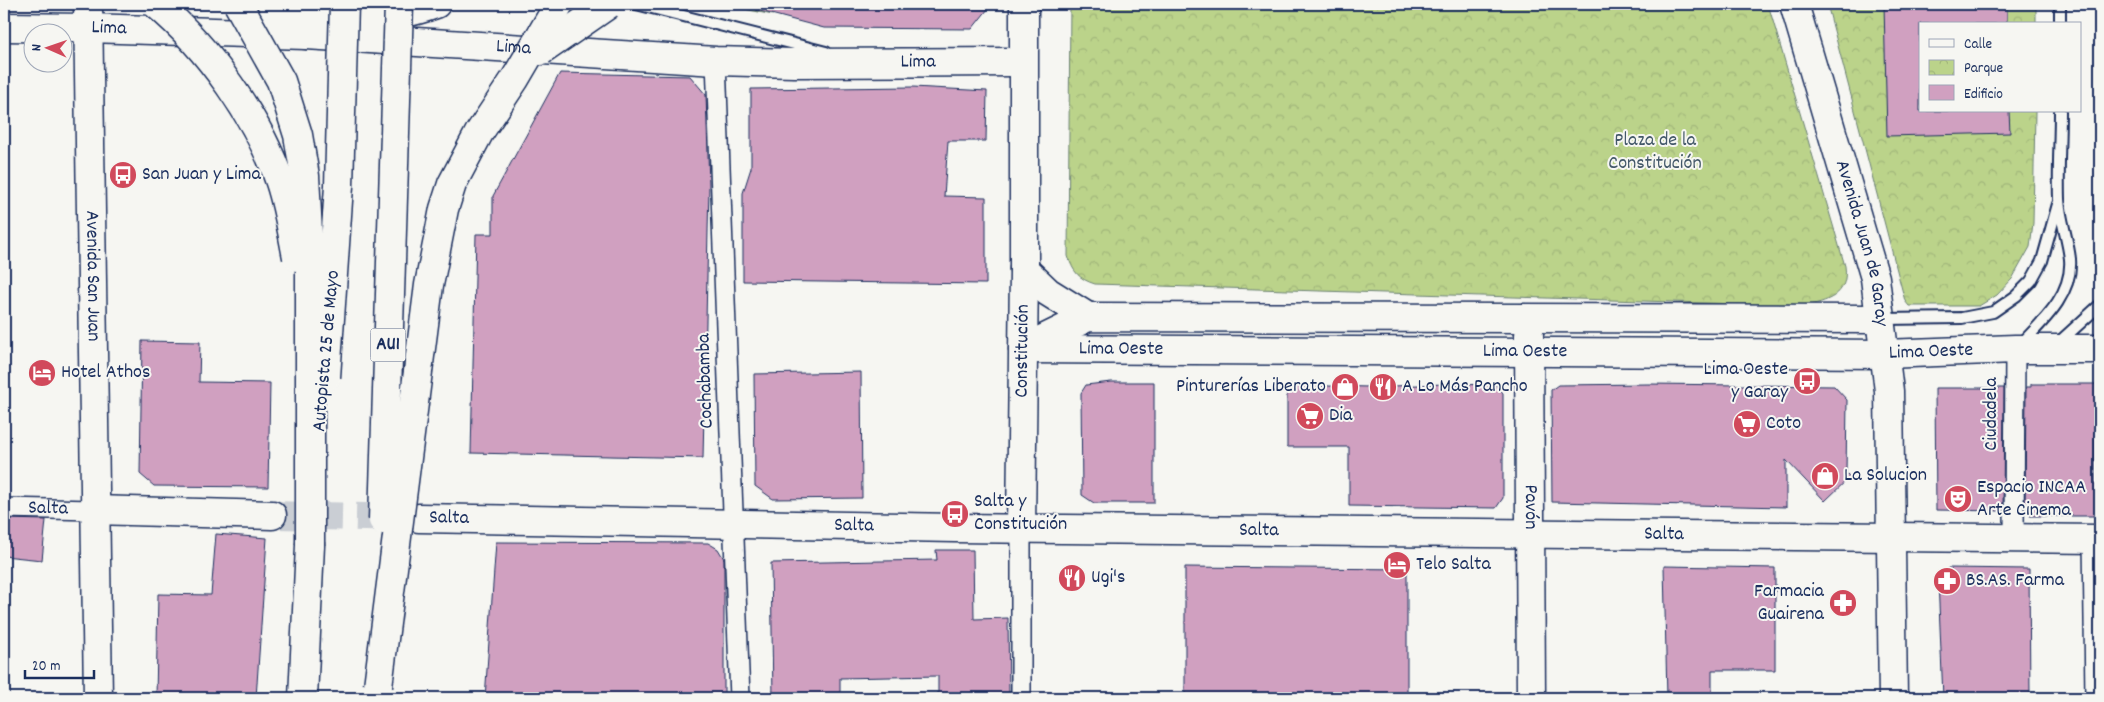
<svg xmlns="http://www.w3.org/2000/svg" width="2104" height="702" font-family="Dekko,sans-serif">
	<defs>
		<pattern id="park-crowns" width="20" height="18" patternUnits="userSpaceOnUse" patternTransform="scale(1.25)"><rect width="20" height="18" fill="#bbd38a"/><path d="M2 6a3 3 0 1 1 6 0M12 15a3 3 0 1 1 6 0" fill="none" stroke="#a0b57a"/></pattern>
	</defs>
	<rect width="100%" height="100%" fill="#f6f6f2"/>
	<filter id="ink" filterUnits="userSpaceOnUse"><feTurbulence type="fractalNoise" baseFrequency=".02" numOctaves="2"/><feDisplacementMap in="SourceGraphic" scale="10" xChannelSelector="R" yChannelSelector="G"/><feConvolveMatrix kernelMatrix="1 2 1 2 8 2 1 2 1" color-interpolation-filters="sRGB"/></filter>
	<g filter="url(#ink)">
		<g fill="url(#park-crowns)" stroke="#6b8174">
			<polygon points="720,4 776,4 773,15"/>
			<path d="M1070,4H1768L1845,266C1849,295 1828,302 1803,306L1095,284C1079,279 1073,272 1068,256Z"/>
			<polygon points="1827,4 2036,4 2036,24 1920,24 1920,111 2035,111 2033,223 2030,247 2012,279 1997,295 1979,306 1909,306 1905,301"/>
		</g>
		<g fill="#d0a0c0" stroke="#1b2f5e">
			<polygon points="757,4 992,4 972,29 824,28 756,10"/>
			<polygon points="1884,4 2007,4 2007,24 1920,24 1920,111 2009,111 2010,133 1887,136"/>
			<polygon points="560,73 690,76 706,95 709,185 703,458 471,453 476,234 493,234 493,196"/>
			<polygon points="913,87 987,91 986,141 948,141 944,196 986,197 986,284 743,281 743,193 751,168 751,89"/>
			<polygon points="142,341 200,342 199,382 270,383 268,487 154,486 140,474"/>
			<polygon points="861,372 862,498 773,499 755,486 754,374"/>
			<polygon points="1111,382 1154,382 1154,503 1094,503 1082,495 1081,393 1086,385"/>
			<polygon points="1444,384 1496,385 1503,393 1503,498 1496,508 1349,506 1349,447 1287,447 1287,385 1368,387"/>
			<polygon points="1648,384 1834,386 1847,400 1846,473 1850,477 1825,501 1786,460 1786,507 1552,502 1551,390 1558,385"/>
			<polygon points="2031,384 2100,384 2100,424 2095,424 2095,483 2100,483 2100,516 2030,516 2031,511 2025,511 2026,387 2031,387"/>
			<polygon points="1935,388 2004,388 2003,511 1936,510"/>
			<polygon points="4,519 46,520 42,560 4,556"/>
			<polygon points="216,534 267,538 256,698 156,698 158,594 211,595"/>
			<polygon points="496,542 708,543 718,549 724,559 724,698 485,698"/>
			<polygon points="936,550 973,550 974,619 1008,618 1009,698 938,698 938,676 840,678 840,698 773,698 771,563 937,560"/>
			<polygon points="1664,566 1775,568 1775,670 1712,670 1712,698 1667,698"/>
			<polygon points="1185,567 1407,569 1407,698 1185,698"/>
			<polygon points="1948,568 2029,569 2030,698 1943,698 1938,580"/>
		</g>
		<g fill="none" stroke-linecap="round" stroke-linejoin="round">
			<polyline stroke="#caced4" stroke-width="28" stroke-dasharray="28 14" stroke-linecap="butt" points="272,515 407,518"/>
			<defs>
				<g id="lane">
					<polyline points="636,4 826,52"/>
					<polyline points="2060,24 2060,4"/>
					<polyline points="1882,319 1962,318 1993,312 2016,296 2031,281 2042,261 2058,204"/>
					<path d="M2020,345C2042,322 2073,295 2070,259C2068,239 2060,219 2059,199C2058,170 2060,140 2060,111"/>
					<polyline points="2056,345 2100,305"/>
				</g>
				<g id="street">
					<polyline points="716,61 740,698"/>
					<path id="s1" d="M4,508L94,510"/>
					<polyline points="2014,539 2015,349"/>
					<polyline points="2093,539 2095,698"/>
					<polyline points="1021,698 1021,529"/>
				</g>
				<g id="secondary">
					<path id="s2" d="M1794,4L1875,278L1889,391L1893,698"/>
					<path id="s3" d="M4,27L88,28L306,35L716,61L794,63L1023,62"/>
					<polyline points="1024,269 1048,292 1088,317"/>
					<path id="s4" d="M1529,335L1531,698"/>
					<polyline points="1029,346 1088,317 1880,319"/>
					<path id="s5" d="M1023,349L1885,354L2015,349H2100"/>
					<polyline points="94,510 272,515"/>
					<path id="s6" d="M419,518L955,528L2100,539"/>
					<path id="s7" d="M1021,529L1024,269V4"/>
				</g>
				<g id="primary">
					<path id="s8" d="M88,4L98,698"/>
				</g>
				<g id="highway">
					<path d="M273,4C325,22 385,23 436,4"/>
					<polyline points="272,9 306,35"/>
					<polyline points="303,698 310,545"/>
				</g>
			</defs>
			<use href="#lane" stroke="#1b2f5e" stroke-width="14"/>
			<use href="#street" stroke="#1b2f5e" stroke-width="22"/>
			<use href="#secondary" stroke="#1b2f5e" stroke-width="31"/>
			<use href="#primary" stroke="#1b2f5e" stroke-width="31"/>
			<use href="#highway" stroke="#1b2f5e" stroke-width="31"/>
			<use href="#lane" stroke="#f6f6f2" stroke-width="10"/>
			<use href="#street" stroke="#f6f6f2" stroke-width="19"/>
			<use href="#secondary" stroke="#f6f6f2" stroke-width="28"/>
			<use href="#primary" stroke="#f6f6f2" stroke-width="28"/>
			<use href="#highway" stroke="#f6f6f2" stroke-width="28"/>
			<defs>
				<g id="highway-bridge">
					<path d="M156,4C207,46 259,119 280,182C288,206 292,232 297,257"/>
					<polyline points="238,4 281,81 298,135 305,176 310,272 310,545"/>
					<polyline points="541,51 609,4"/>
					<polyline points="326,377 339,186 344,4"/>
					<polyline points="383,520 399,4"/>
					<polyline points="378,686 429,285 444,209 452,184 479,133 515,79 559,4"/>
				</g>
			</defs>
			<use href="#highway-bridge" stroke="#1b2f5e" stroke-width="31" stroke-linecap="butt"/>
			<use href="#highway-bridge" stroke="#f6f6f2" stroke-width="28"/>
		</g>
	</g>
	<defs>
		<symbol id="bus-disc" viewBox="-11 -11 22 22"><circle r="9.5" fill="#d1495b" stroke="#f6f6f2"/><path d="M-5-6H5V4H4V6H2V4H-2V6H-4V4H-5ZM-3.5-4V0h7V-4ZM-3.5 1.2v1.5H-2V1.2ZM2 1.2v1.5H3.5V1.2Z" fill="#fff"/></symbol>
		<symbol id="hotel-disc" viewBox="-11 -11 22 22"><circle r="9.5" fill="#d1495b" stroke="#f6f6f2"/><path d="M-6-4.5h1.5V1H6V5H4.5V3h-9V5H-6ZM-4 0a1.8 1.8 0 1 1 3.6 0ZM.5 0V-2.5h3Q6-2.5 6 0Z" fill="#fff"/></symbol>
		<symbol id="shop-disc" viewBox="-11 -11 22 22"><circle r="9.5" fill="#d1495b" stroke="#f6f6f2"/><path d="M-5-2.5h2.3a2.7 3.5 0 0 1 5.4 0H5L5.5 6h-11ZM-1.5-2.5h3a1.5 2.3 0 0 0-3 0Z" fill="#fff"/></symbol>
		<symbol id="restaurant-disc" viewBox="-11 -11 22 22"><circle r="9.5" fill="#d1495b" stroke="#f6f6f2"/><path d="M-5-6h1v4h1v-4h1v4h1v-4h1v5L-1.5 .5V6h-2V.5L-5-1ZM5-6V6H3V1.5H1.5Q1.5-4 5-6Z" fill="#fff"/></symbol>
		<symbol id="supermarket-disc" viewBox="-11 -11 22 22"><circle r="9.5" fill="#d1495b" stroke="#f6f6f2"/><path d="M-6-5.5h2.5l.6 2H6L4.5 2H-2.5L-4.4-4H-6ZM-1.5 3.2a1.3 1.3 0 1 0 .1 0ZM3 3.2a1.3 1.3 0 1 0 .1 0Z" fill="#fff"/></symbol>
		<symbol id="theatre-disc" viewBox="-11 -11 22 22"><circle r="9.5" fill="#d1495b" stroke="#f6f6f2"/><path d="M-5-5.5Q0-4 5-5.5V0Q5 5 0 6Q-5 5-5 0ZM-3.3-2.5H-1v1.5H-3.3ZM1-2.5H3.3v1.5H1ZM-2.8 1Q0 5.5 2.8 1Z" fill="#fff"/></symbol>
		<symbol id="pharmacy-disc" viewBox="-11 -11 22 22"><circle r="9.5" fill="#d1495b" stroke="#f6f6f2"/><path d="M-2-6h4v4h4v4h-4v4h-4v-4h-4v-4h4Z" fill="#fff"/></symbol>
	</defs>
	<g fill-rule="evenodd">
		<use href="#bus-disc" x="107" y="159" width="32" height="32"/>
		<use href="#hotel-disc" x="26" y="357" width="32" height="32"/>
		<use href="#bus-disc" x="1791" y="365" width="32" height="32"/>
		<use href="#shop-disc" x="1329" y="371" width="32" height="32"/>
		<use href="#restaurant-disc" x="1367" y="371" width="32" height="32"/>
		<use href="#supermarket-disc" x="1294" y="400" width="32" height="32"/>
		<use href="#supermarket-disc" x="1731" y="408" width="32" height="32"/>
		<use href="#shop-disc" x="1809" y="460" width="32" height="32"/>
		<use href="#theatre-disc" x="1942" y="483" width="32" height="32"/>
		<use href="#bus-disc" x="939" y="498" width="32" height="32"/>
		<use href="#hotel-disc" x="1381" y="549" width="32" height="32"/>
		<use href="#restaurant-disc" x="1056" y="562" width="32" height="32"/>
		<use href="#pharmacy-disc" x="1931" y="565" width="32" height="32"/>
		<use href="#pharmacy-disc" x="1827" y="587" width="32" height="32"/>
	</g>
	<g text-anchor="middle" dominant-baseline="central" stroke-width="4" stroke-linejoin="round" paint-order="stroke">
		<rect fill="#f6f6f2" stroke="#5d6b8a" stroke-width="1" x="370.5" y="328.5" width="35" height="33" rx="4"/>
		<g font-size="19" font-weight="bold" fill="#1b2f5e">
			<text x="388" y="345">AU1</text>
		</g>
		<g font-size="20" fill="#1b2f5e" stroke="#f6f6f2">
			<text stroke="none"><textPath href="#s3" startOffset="105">Lima</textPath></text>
			<text stroke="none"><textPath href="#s3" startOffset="510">Lima</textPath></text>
			<text stroke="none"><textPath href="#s3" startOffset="915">Lima</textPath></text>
			<text stroke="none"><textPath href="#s2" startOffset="249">Avenida Juan de Garay</textPath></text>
			<text stroke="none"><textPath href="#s8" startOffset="272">Avenida San Juan</textPath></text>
			<text stroke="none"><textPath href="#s5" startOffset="98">Lima Oeste</textPath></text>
			<text transform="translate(327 351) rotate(-85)">Autopista 25 de Mayo</text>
			<text stroke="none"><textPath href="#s7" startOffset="178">Constitución</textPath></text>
			<text stroke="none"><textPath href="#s5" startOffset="502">Lima Oeste</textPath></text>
			<text stroke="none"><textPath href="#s5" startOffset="908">Lima Oeste</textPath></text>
			<text transform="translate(706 381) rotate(-92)">Cochabamba</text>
			<text transform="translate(1992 414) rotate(-90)">Ciudadela</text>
			<text stroke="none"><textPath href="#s4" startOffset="172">Pavón</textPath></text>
			<text stroke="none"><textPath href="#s1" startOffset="44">Salta</textPath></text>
			<text stroke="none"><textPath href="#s6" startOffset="30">Salta</textPath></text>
			<text stroke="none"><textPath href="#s6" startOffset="435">Salta</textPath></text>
			<text stroke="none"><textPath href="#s6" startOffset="840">Salta</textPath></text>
			<text stroke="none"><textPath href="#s6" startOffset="1245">Salta</textPath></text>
		</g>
		<g font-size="20" fill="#435869" stroke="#f6f6f2">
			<text x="1655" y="141">Plaza de la<tspan x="1655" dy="23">Constitución</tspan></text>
		</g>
		<g font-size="20" fill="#1b2f5e" stroke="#f6f6f2" text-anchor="start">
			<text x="142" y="175">San Juan y Lima</text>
			<text x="1788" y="370" text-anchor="end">Lima Oeste<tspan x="1788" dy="23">y Garay</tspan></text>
			<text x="61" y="373">Hotel Athos</text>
			<text x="1326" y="387" text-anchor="end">Pinturerías Liberato</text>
			<text x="1402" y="387">A Lo Más Pancho</text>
			<text x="1329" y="416">Dia</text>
			<text x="1766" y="424">Coto</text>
			<text x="1844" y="476">La Solucion</text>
			<text x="1977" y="488">Espacio INCAA<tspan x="1977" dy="23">Arte Cinema</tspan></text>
			<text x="974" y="502">Salta y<tspan x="974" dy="23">Constitución</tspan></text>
			<text x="1416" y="565">Telo Salta</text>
			<text x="1091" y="578">Ugi's</text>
			<text x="1966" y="581">BS.AS. Farma</text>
			<text x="1824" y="592" text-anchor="end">Farmacia<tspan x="1824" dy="23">Guairena</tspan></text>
		</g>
	</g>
	<rect width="2104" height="702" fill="none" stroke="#f6f6f2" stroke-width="20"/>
	<rect x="10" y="10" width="2084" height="682" fill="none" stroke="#1b2f5e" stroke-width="2" filter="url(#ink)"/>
	<rect x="1919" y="22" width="162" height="90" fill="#f6f6f2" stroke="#9ea6b7"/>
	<rect x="1929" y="39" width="25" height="8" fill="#f6f6f2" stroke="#9ea6b7"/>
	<text x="1964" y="48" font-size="15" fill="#1b2f5e">Calle</text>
	<rect x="1929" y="60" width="25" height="15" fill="url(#park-crowns)" stroke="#9ea6b7"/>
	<text x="1964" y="72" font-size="15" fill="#1b2f5e">Parque</text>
	<rect x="1929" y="85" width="25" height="15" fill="#d0a0c0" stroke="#9ea6b7"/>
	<text x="1964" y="98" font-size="15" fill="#1b2f5e">Edificio</text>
	<g transform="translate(48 48) rotate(272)"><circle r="24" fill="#f6f6f2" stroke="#9ea6b7"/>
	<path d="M0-4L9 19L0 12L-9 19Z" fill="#d1495b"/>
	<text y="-8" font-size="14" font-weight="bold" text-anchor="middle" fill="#1b2f5e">N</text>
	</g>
	<path d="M25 670v8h69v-8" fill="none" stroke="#1b2f5e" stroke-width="2.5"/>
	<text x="32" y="670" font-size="15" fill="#1b2f5e" stroke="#f6f6f2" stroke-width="4" paint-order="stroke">20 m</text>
</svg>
